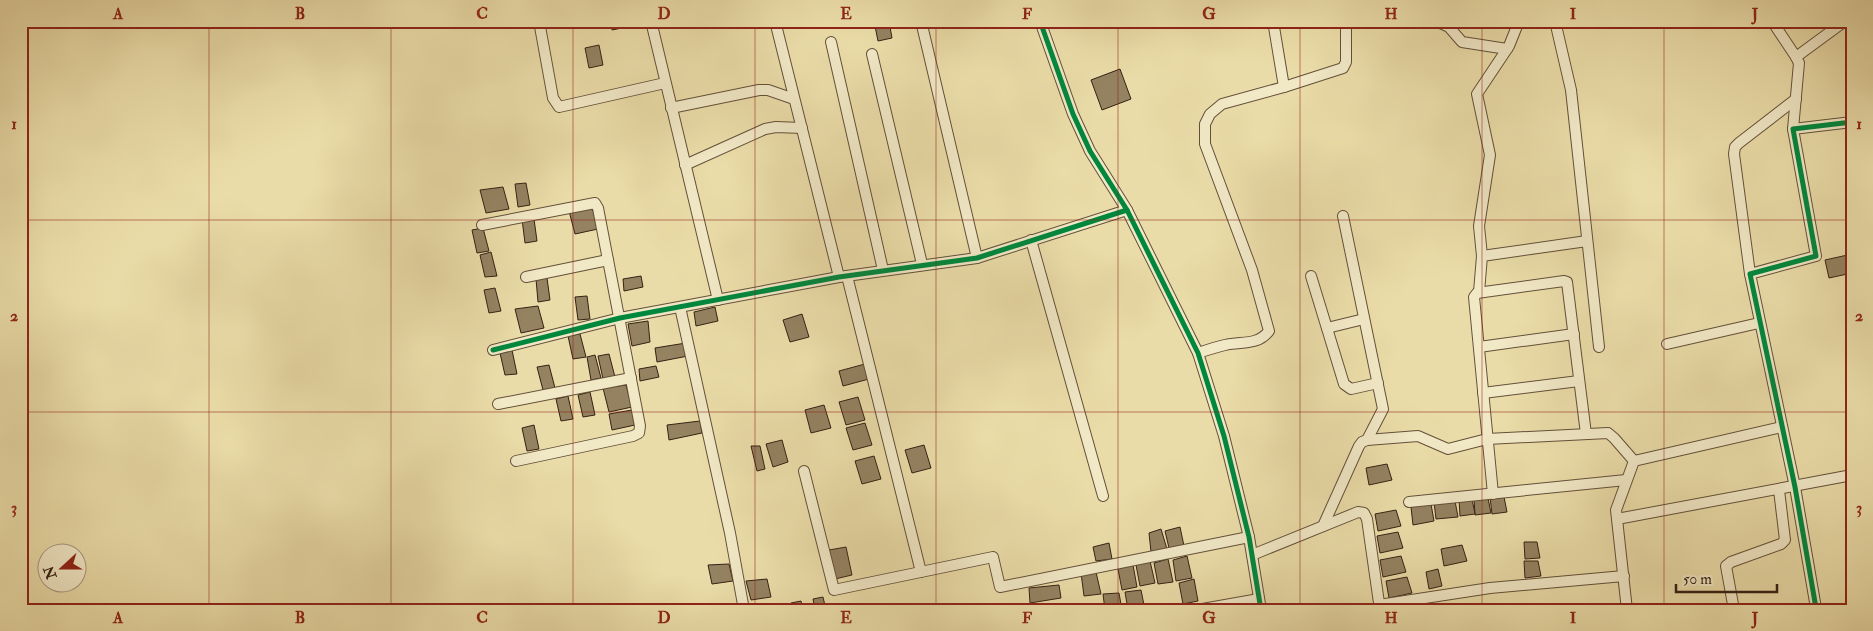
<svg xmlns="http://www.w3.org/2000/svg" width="1873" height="631" font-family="'IM FELL Double Pica',serif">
	<rect width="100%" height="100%" fill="#eadca8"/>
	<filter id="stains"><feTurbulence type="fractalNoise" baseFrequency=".004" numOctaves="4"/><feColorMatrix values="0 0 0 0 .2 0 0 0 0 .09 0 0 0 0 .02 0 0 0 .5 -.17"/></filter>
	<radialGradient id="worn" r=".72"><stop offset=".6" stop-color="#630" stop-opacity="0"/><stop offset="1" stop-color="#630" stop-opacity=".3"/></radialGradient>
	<g fill="#948261" stroke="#362114">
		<polygon points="611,21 626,21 627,27 612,30"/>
		<polygon points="874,21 889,21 892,38 878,41"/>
		<polygon points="599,45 603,65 589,68 585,48"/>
		<polygon points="1120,69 1131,99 1102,110 1091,80"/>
		<polygon points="526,183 530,205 518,207 515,184"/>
		<polygon points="503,187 509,209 486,213 480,190"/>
		<polygon points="592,207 598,229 575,234 569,211"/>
		<polygon points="522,219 534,219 537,241 525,243"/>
		<polygon points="483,228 489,251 477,253 472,230"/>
		<polygon points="491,252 497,276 485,277 480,255"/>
		<polygon points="1852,254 1852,273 1829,278 1825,260"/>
		<polygon points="641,276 643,287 624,291 623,279"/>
		<polygon points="547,278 550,300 538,302 536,279"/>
		<polygon points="495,288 501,311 489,313 484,290"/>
		<polygon points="587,296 590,319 578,320 575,297"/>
		<polygon points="538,306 544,328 521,333 515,309"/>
		<polygon points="715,307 718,321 696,326 694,312"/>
		<polygon points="802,314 809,337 790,342 783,320"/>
		<polygon points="648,321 650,342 632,346 628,324"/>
		<polygon points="580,334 586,357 573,359 568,336"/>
		<polygon points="686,343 688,356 657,362 655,348"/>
		<polygon points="512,350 517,374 505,375 500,353"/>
		<polygon points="609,354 615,377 603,379 598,356"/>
		<polygon points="595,355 601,378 591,380 587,357"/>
		<polygon points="865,364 869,379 843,386 839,371"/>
		<polygon points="549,365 555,388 543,390 537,367"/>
		<polygon points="656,366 659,377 640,381 639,369"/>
		<polygon points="626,385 632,407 609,412 603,388"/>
		<polygon points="590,392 595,415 583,417 578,395"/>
		<polygon points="568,396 573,419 561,421 556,399"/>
		<polygon points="858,397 865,420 846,425 839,402"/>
		<polygon points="824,405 831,428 811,433 805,410"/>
		<polygon points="632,410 635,425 612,430 609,414"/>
		<polygon points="700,421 702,433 669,440 667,425"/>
		<polygon points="865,423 872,445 853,450 846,428"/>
		<polygon points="534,425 539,449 527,451 522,428"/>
		<polygon points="782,440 788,462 773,467 766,444"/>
		<polygon points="924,445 931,468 912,473 905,450"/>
		<polygon points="751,446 760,446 765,469 757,471"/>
		<polygon points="874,456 881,479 862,484 855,461"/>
		<polygon points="1387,464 1392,480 1369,485 1366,468"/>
		<polygon points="1490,497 1504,497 1507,512 1492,514"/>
		<polygon points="1474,498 1488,498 1491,513 1475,515"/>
		<polygon points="1459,499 1472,499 1475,514 1460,516"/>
		<polygon points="1455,501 1458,517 1436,519 1434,502"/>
		<polygon points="1431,504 1434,521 1413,525 1411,507"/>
		<polygon points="1396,510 1401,526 1378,531 1375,514"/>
		<polygon points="1180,527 1184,546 1169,548 1165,531"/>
		<polygon points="1161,529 1167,549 1151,552 1149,533"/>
		<polygon points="1398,532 1403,548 1380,553 1377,536"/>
		<polygon points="1524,542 1537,542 1540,558 1525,559"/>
		<polygon points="1109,543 1112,559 1096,561 1093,547"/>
		<polygon points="1462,545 1467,561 1444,566 1441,549"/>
		<polygon points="846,547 852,575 835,579 829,550"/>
		<polygon points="1187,556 1192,578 1176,581 1173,560"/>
		<polygon points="1401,556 1406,572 1383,577 1380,560"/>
		<polygon points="1168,559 1173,582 1158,584 1154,563"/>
		<polygon points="1150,561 1155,583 1140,586 1136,565"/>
		<polygon points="1524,561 1538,561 1541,576 1525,578"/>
		<polygon points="729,564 733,581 712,584 708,565"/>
		<polygon points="1133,565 1137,587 1122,590 1118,569"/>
		<polygon points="1438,569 1442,586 1429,589 1426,572"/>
		<polygon points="1096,572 1101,594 1084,596 1081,573"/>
		<polygon points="1407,577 1412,593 1389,598 1386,581"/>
		<polygon points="767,579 771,597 751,600 746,581"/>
		<polygon points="1194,579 1198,601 1183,604 1179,583"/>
		<polygon points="1059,585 1061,598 1030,603 1029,588"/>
		<polygon points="1141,590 1145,610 1128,610 1125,592"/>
		<polygon points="1119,593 1122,610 1105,610 1103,594"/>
		<polygon points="823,597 826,610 815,610 813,599"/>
		<polygon points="801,601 803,610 792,610 791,603"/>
	</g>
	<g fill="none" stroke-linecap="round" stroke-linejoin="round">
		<defs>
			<g id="street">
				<polyline points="539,21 553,98 559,107 665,83"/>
				<polyline points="651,21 718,300"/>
				<polyline points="775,21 839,277"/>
				<polyline points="921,21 977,258"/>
				<polyline points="1040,21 1073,114 1090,151 1127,210 1198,353 1224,436 1249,537 1261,610"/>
				<polyline points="1273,21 1284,87"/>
				<polyline points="1436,21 1449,27 1462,42 1507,49"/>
				<polyline points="1555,21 1571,90 1599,347"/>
				<polyline points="1772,21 1796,57 1799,63 1793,129"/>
				<polyline points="831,42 883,270"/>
				<polyline points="872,54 922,264"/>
				<polyline points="1796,57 1845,21"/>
				<polyline points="671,108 759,90 768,90 794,99"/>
				<polyline points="685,165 765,129 776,127 802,128"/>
				<polyline points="1343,216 1383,409 1367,440"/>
				<polyline points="482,225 595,203 598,208 640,426 639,433 633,436 516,461"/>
				<polyline points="1031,240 1103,496"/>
				<polyline points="1482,256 1479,226 1490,155 1477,94 1509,46 1519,21"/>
				<polyline points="1750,274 1734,154 1735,147 1739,143 1796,99"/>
				<polyline points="847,276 921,572"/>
				<polyline points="1311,276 1344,384 1351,389 1378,383"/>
				<polyline points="526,277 608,260"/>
				<polyline points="1479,292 1482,256 1587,241"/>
				<polyline points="680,307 730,533 744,610"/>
				<polyline points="1327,328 1364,319"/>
				<polyline points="1667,344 1759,323"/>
				<polyline points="1479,347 1574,334"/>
				<polyline points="493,350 620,318 839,277 977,258 1127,210"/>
				<path d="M1198,353C1207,350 1216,347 1225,345C1242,341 1257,346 1269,331L1252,270L1205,144V124L1210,114L1222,104L1284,87L1343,68L1346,62V21"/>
				<polyline points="1483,393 1579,381"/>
				<polyline points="498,404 631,378"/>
				<polyline points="804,471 834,590 993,557 1000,587 1249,537"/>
				<polyline points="1493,494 1474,297 1477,293 1564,281 1567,282 1586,434"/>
				<polyline points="1409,502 1626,480"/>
				<polyline points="1617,519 1852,475"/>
				<polyline points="1323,526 1359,446 1362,442 1367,440 1418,436 1448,449 1487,439 1608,433 1614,438 1634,461"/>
				<polyline points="1252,555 1358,512 1364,513 1367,519 1380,610"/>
				<polyline points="1379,605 1490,588 1624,576"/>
				<polyline points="1197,610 1259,599"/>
				<polyline points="1627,610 1616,510 1634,461 1782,427"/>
				<polyline points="1734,610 1726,566 1731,562 1781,544 1785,540 1779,490"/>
				<polyline points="1811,610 1816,608 1795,487 1750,274 1816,256 1793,129 1852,122"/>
			</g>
		</defs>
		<use href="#street" stroke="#635039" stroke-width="12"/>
		<use href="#street" stroke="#f1e8c6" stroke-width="10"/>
		<defs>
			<g id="cycleway">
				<polyline points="1040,21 1073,114 1090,151 1127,210 1198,353 1224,436 1249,537 1261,610"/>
				<polyline points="493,350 620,318 839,277 977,258 1127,210"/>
				<polyline points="1811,610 1816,608 1795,487 1750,274 1816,256 1793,129 1852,122"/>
			</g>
		</defs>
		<use href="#cycleway" stroke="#f1e8c6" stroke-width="8"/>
		<use href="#cycleway" stroke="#00873e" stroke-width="5"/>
	</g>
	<path fill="none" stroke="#8f2418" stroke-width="1" stroke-opacity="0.55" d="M209,21V610M391,21V610M573,21V610M755,21V610M936,21V610M1118,21V610M1300,21V610M1482,21V610M1664,21V610M21,220H1852M21,412H1852"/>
	<rect width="1873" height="631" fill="none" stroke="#eadca8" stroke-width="55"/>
	<g transform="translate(62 568) rotate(249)"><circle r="24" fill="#f1e8c6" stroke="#a6987f"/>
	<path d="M0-4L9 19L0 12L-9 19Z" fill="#8f2418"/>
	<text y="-8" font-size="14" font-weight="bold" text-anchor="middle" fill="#362114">N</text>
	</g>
	<path d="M1676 584v8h101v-8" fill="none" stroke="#362114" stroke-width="2.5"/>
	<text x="1683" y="584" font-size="15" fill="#362114" stroke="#f1e8c6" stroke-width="4" paint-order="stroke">50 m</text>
	<rect x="28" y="28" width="1818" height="576" fill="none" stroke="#8f2418" stroke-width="2"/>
	<g font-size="16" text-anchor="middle" font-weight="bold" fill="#8f2418">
		<text x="118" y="19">A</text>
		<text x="300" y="19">B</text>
		<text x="482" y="19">C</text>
		<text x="664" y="19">D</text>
		<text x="846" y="19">E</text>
		<text x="1027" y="19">F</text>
		<text x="1209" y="19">G</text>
		<text x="1391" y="19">H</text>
		<text x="1573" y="19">I</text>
		<text x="1755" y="19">J</text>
		<text x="14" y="129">1</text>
		<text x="1859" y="129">1</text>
		<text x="14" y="321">2</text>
		<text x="1859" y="321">2</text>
		<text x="14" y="513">3</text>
		<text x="1859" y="513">3</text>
		<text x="118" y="623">A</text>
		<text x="300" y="623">B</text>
		<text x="482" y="623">C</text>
		<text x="664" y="623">D</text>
		<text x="846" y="623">E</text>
		<text x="1027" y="623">F</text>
		<text x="1209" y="623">G</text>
		<text x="1391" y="623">H</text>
		<text x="1573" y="623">I</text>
		<text x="1755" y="623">J</text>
	</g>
	<rect width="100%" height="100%" filter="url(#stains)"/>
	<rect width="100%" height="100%" fill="url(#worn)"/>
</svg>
